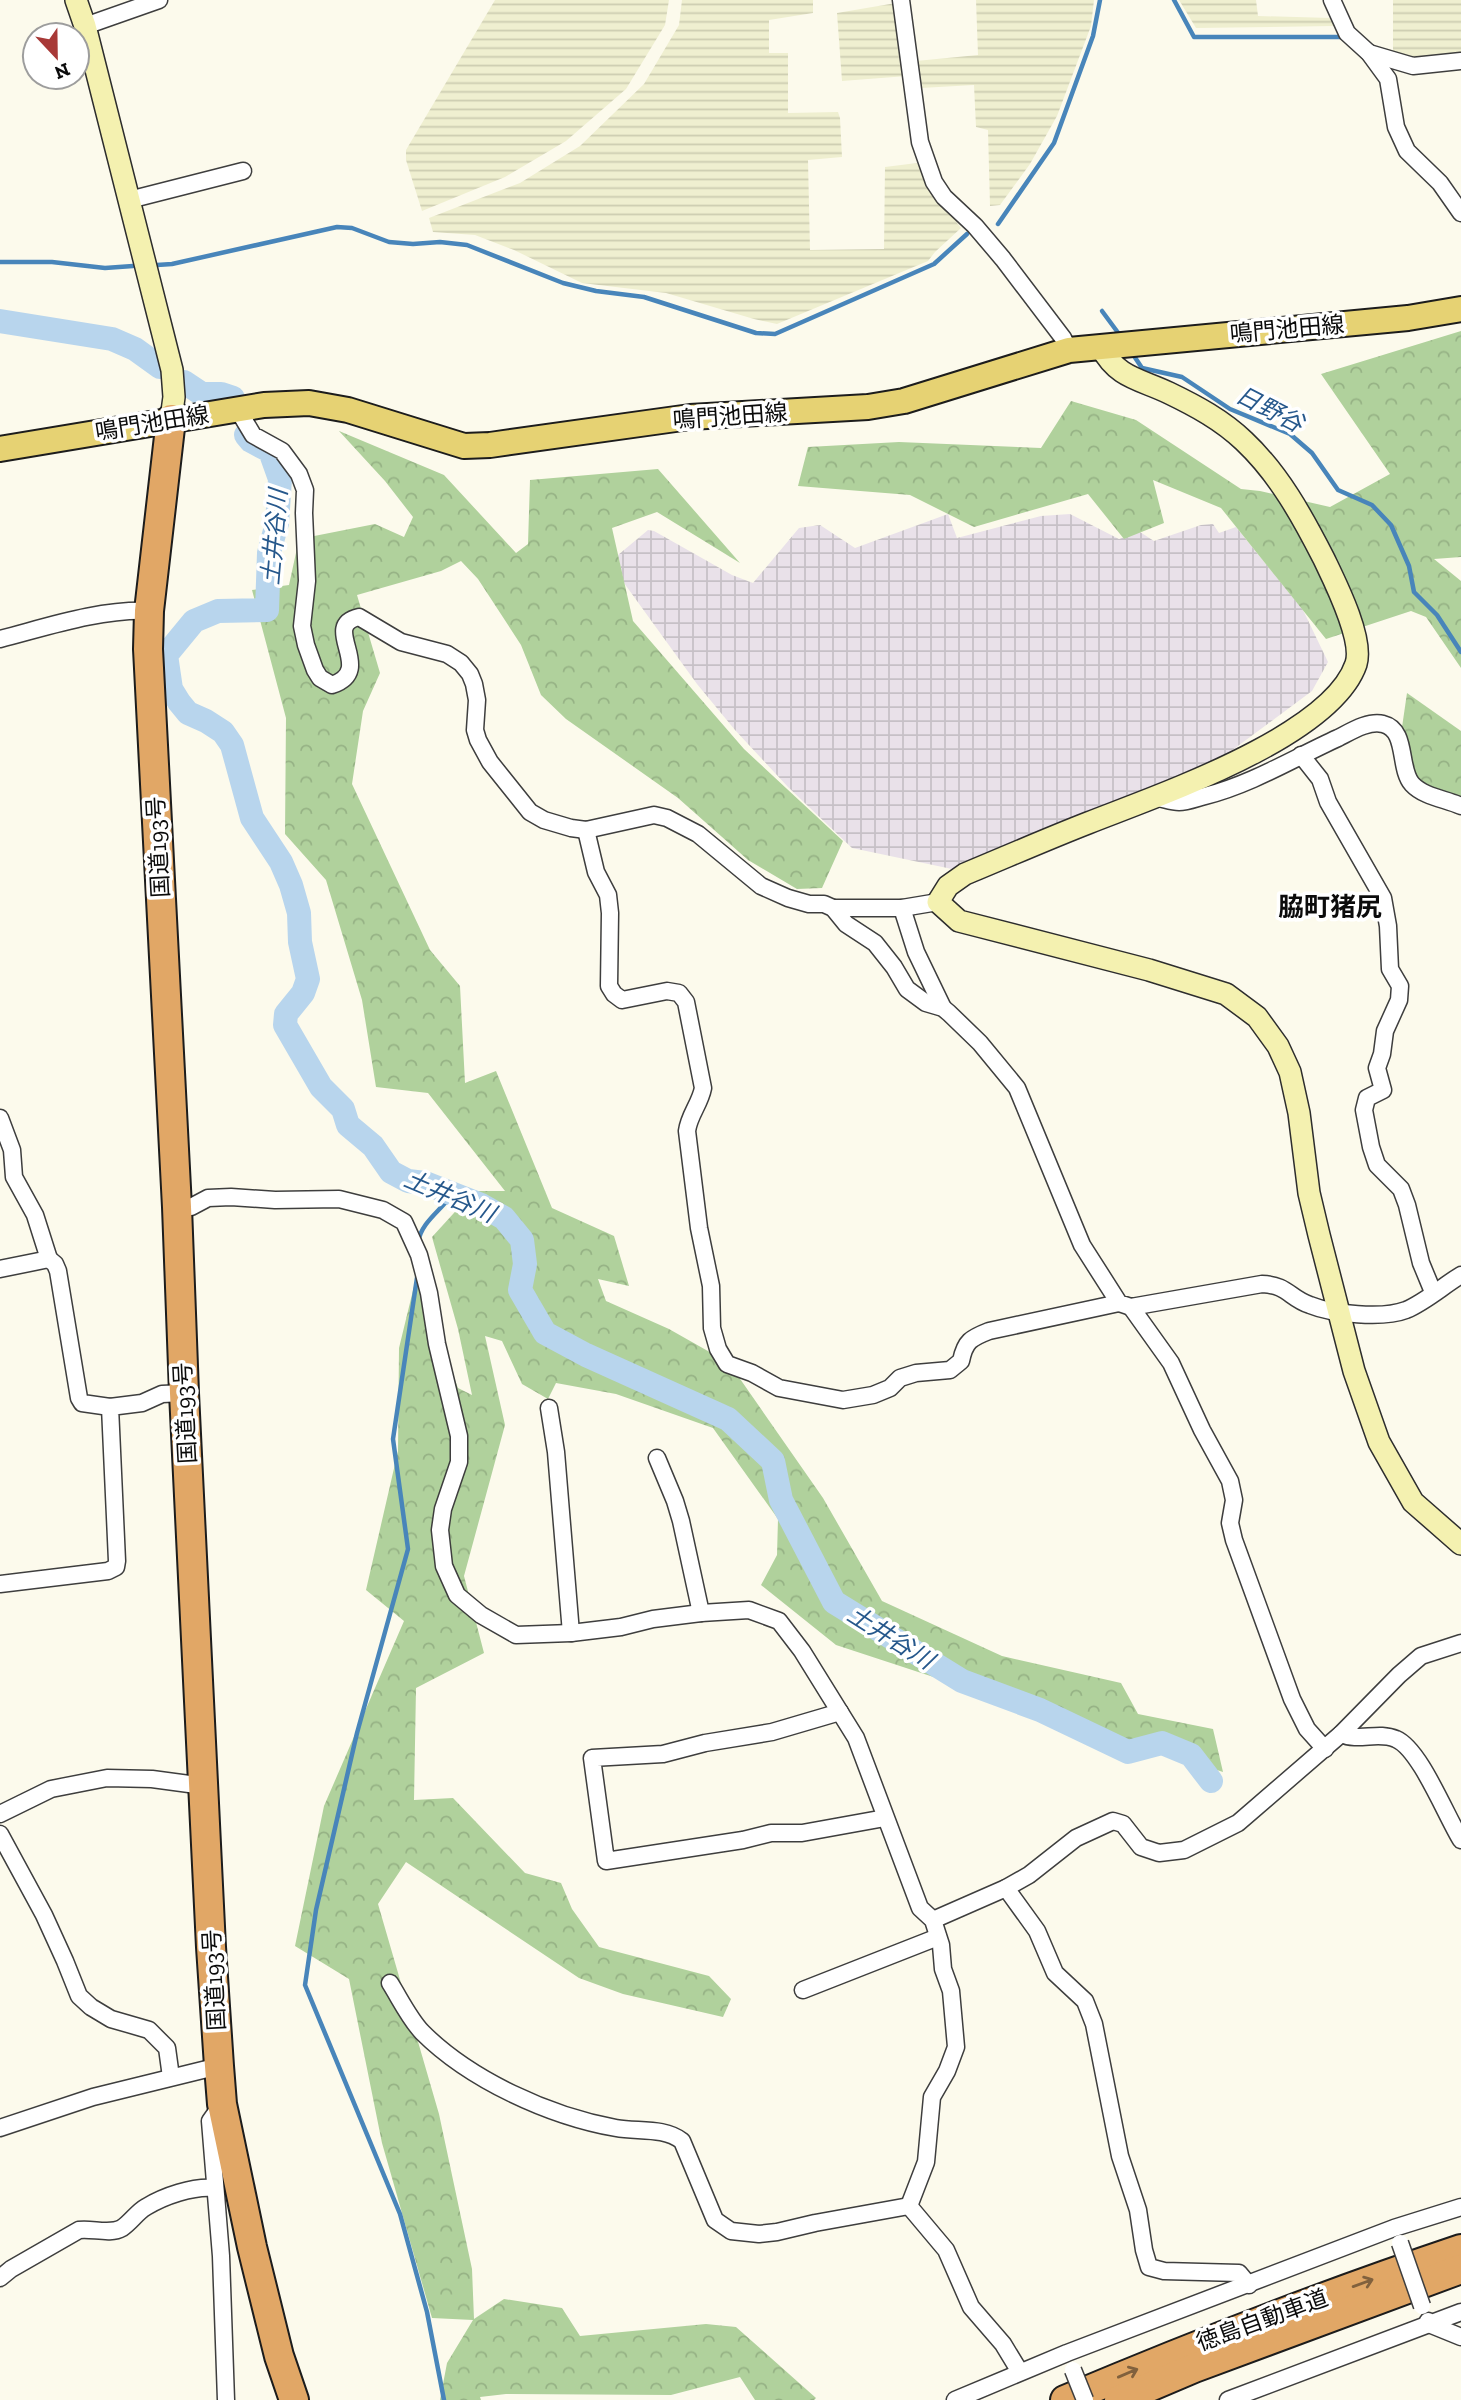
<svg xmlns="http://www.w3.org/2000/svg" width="1461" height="2400" font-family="'Zilla Slab','Noto Sans JP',serif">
	<defs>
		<pattern id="industrial-grid" width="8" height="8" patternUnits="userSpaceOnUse" patternTransform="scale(1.75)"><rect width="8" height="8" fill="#e9e1e9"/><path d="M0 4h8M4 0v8" fill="none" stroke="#c6c0c6"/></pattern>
		<pattern id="farmland-rules" width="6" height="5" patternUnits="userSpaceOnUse" patternTransform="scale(1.75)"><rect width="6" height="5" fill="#efefd0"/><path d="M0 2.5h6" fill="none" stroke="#ccccb1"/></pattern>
		<pattern id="forest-crowns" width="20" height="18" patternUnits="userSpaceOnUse" patternTransform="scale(1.75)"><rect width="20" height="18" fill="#b0d19c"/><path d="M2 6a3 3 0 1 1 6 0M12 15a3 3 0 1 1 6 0" fill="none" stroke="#96b285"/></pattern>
	</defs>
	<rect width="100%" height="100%" fill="#fcfaec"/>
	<polygon fill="url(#industrial-grid)" points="948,514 957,538 1041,516 1070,514 1119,539 1140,532 1154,541 1201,525 1213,524 1219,533 1236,527 1303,610 1328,662 1312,691 1200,774 952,869 852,848 788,787 735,730 697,684 624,583 618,555 648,530 654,531 732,575 753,583 799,528 820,525 855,548"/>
	<g fill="url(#farmland-rules)">
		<polygon points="495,0 669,0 665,25 626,89 566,141 505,177 422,211 406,160 406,150"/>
		<polygon points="682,0 813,0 813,13 769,20 769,53 788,53 788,113 838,112 840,118 842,157 808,160 810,250 884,249 885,167 917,163 937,197 961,228 935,252 928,261 777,324 754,319 666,293 582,283 514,250 475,235 433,232 429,218 520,183 580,146 644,84 679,25"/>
		<polygon points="976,0 1094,0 1091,26 1057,116 1030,164 1000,205 990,206 988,130 976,127 974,85 921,88 916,61 978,55"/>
		<polygon points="1179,0 1256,0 1258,16 1331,18 1334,26 1196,28"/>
		<polygon points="1393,0 1461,0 1461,56 1411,62 1393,56"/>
		<polygon points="896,3 907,76 842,81 837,13"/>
	</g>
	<g fill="url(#forest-crowns)">
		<polygon points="1461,331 1461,557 1434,559 1461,581 1461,668 1426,617 1411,611 1326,639 1221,508 1153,480 1164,523 1124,539 1088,494 974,527 910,495 798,486 808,447 899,442 1041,448 1071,401 1136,420 1241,489 1260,491 1330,507 1390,474 1321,374"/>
		<polygon points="339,431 444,475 516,553 528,544 530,480 658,469 740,563 657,512 612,528 633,621 744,749 843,841 822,888 797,889 748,860 678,798 566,719 541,695 521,645 478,579 461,561 441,571 357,595 380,673 363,711 352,784 430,950 460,986 465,1083 496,1071 552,1208 614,1236 629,1286 598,1279 606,1301 669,1329 729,1363 823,1498 882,1601 1002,1656 1121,1683 1138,1714 1213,1729 1223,1772 836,1645 761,1585 777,1555 778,1519 713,1428 616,1394 556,1383 548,1399 522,1384 502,1341 485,1336 505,1425 464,1576 484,1653 416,1688 414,1800 453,1798 525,1873 561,1883 572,1909 599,1947 709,1976 731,1999 723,2017 623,1994 579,1978 406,1862 378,1904 439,2114 472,2269 474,2319 504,2299 562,2308 580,2336 706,2324 736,2327 816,2398 814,2400 755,2400 740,2377 671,2395 506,2394 480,2397 481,2400 440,2400 447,2363 473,2320 432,2318 382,2143 349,1979 295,1946 324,1806 404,1621 366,1590 398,1451 399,1348 416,1278 458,1388 472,1395 458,1329 432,1237 474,1191 505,1191 428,1093 376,1087 362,1000 326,880 285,834 286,718 252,590 289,585 299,539 375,524 404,537 413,517 385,481"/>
		<polygon points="1407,693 1461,731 1461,801 1425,795 1400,741"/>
	</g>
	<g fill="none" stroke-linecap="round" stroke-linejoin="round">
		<g stroke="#4885ba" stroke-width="4.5">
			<polyline points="1174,0 1194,37 1341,37"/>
			<polyline points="998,224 1054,143 1093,36 1100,0"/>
			<polyline points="0,262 52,262 105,268 133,266"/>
			<polyline points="157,265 172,264 337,227 352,228 389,242 413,244 440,242 467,245 563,283 596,291 644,297 756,333 775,334 934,264 967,234"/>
			<polyline points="1102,311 1119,334"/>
			<polyline points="1134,356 1142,368 1182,377 1230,409 1290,434 1312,453 1338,490 1372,505 1391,525 1409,566 1414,592 1437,615 1461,652"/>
			<path d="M418,1242C422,1221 441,1211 452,1194"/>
			<polyline points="418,1271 393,1439 408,1549 357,1733 316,1910 305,1985 400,2214 427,2312 444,2400"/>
		</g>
		<g stroke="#b8d5ed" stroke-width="24">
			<polyline points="0,321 112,339 135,349 160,367"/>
			<polyline points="184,382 202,394 221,394 233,398 233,405"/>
			<polyline points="246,435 251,441 270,451 280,479 277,523 269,553 267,610 218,611 194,621 166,655 171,689 179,702 188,713 206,721 223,732 232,745 252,818 281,862 291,885 299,913 300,942 308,979 303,993 286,1014 285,1025 321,1087 343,1109 348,1125 373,1146 391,1172 408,1181 425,1183 481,1205 504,1218 522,1240 525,1264 520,1290 545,1333 586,1355 728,1419 773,1461 781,1500 834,1602 962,1681 1040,1710 1128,1752 1162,1743 1191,1755 1211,1781"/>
		</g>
		<defs>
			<g id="street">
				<polyline points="901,0 920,142 934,182 944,197 975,226 1003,259 1063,338 1069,350"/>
				<polyline points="1332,0 1347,33 1369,53 1388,79 1396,127 1407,151 1440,183 1461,213"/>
				<polyline points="85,26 159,0"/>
				<polyline points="1369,53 1413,66 1461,61"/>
				<polyline points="129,200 243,171"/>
				<path d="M238,410L253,435L282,451L299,474L305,490L304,513L307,581L302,626L306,645L315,670L320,678L332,685C377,670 319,626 359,617L401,642L447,654L461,663L470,674L474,684L477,700L475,730L478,740L490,762L530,812L544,820L571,828L586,830L654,815L667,818L698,834L761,886L788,898L809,904H824L833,908L846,924L875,943L894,967L907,989L926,1003L943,1008L949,1013L980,1043L1017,1088L1082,1245L1119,1303L1131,1307L1262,1284C1288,1285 1289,1298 1310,1305C1332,1314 1383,1319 1406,1310C1425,1302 1443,1286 1461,1275"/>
				<path d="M0,639C47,627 99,609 149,611"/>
				<polyline points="1301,755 1320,779 1328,802 1383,898 1388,926 1390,969 1400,986 1399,1000 1385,1031 1382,1054 1377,1068 1383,1090 1367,1098 1364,1110 1371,1147 1377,1165 1401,1189 1407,1205 1421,1263 1433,1292"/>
				<path d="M1158,798C1164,799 1172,802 1179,802C1187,802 1197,798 1205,796C1252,784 1294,758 1338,738C1350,732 1369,720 1383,724C1408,730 1398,768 1412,784C1424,797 1446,799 1461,806"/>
				<path d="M586,830L596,872L608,895L610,913L609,986L614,994L622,1000L667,991L679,993L686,1002L703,1088C700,1104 689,1115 687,1131L699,1228L711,1286L712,1328L718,1349L727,1364L752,1373L779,1388L843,1400L873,1395L890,1388L900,1378L916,1373L950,1370L961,1361C965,1341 971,1338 989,1331L1119,1303"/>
				<polyline points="833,908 902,908 938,902"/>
				<polyline points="902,908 916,952 943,1008"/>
				<polyline points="0,1118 12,1150 14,1177 35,1215 49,1259 0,1269"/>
				<polyline points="177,1207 191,1207 208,1198 231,1197 275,1200 339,1199 383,1210 404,1222 419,1255 429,1293 437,1344 459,1436 459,1462 443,1509 440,1530 444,1566 457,1595 481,1615 516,1635 571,1633 621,1627 653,1619 701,1613 749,1610 779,1621 802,1651 856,1738 920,1908 933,1920 941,1945 943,1969 951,1991 956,2047 947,2071 932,2097 926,2162 909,2206"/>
				<polyline points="49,1259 55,1264 58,1271 79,1398 82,1403 110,1407"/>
				<polyline points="1131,1307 1171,1363 1202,1430 1230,1481 1234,1500 1230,1523 1234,1540 1292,1699 1307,1729 1325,1749"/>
				<polyline points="549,1408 556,1452 571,1633"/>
				<polyline points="657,1458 675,1501 681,1521 701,1613"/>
				<polyline points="0,1584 108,1571 116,1567 117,1561 110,1407 142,1403 162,1394 184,1393"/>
				<polyline points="840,1712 772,1732 705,1743 663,1754 592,1758 606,1861 743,1840 771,1833 802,1833 885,1818"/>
				<path d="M1341,1734C1359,1742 1378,1731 1396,1739C1420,1749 1446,1816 1461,1840"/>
				<polyline points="0,1814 51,1789 107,1778 152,1779 204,1786"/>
				<polyline points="0,1834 44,1915 65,1961 79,1996 91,2007 111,2019 149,2030 167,2048 171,2077"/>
				<polyline points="1006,1888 1037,1931 1055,1973 1085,2001 1094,2024 1120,2156 1138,2210 1144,2250 1149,2267 1164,2271 1239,2273 1249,2285"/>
				<polyline points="933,1920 1006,1888 1029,1875 1076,1838 1113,1821 1123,1824 1141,1847 1159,1853 1184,1850 1238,1823 1341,1734 1399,1675 1421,1656 1461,1643"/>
				<path d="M390,1983C400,1999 409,2018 422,2032C470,2080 549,2116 616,2128C638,2132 664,2127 682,2141L715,2220L731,2231L759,2234L777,2232L815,2223L909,2206"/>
				<polyline points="803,1990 938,1937"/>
				<polyline points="222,2104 210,2121 221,2256 226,2400"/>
				<polyline points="0,2128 93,2097 219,2066"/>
				<polyline points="909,2206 946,2250 971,2307 1003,2344 1020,2372"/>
				<path d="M0,2278L11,2269L79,2230C92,2228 110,2235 122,2228C131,2222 137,2212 146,2207C164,2196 193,2186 214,2188"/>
				<polyline points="1428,2321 1429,2324 1461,2337"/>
				<polyline points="955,2400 1067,2353 1394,2228 1461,2207"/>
				<polyline points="1228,2400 1461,2312"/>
			</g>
			<g id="secondary">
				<polyline points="76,0 85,26 172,370 174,397 171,419"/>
				<path d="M1101,347C1117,378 1140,379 1169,393C1196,406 1222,420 1244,441C1279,474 1302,516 1324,559C1335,582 1364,639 1356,664C1331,737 1156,796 1088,823C1047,839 1006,857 965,874L948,886L938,902L959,921L1149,970L1226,994L1257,1017L1278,1046L1290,1072L1299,1113L1309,1193L1319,1235L1354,1371L1379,1442L1413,1502L1461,1544"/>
			</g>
			<polyline id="primary" points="0,449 264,405 309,403 348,410 464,446 490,445 690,417 868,407 904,401 1069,350 1408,318 1461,309"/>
			<g id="highway">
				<polyline points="171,419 149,611 148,649 177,1207 184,1393 211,1947 219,2066 222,2104 252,2247 279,2356 294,2400"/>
				<path d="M1065,2400C1195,2345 1327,2294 1461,2249"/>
				<polyline points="1119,2400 1194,2368 1461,2269"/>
			</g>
		</defs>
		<use href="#street" stroke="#3e3e3e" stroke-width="19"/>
		<use href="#secondary" stroke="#2d2d2d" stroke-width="24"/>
		<use href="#primary" stroke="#1c1c1c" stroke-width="28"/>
		<use href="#highway" stroke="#1c1c1c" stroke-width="32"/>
		<use href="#street" stroke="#fff" stroke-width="16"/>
		<use href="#secondary" stroke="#f4f1b0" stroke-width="21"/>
		<use href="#primary" stroke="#e6d273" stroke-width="24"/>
		<use href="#highway" stroke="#e1a766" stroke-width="28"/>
		<defs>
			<g id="street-bridge">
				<polyline points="1400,2243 1422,2306"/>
				<polyline points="1073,2370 1085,2400"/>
			</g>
		</defs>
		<use href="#street-bridge" stroke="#3e3e3e" stroke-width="19" stroke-linecap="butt"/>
		<use href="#street-bridge" stroke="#fff" stroke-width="16"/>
	</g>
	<defs><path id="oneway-shaft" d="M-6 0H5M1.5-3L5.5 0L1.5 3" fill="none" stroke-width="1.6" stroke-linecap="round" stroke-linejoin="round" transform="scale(1.75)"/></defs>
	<g stroke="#81613d">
		<use href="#oneway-shaft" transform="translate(1363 2283) rotate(-20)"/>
		<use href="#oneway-shaft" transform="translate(1128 2373) rotate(-23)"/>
	</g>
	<g text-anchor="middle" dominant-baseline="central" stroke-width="7" stroke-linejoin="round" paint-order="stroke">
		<g font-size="23" fill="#0b0b0b" stroke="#fff">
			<text transform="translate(1287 329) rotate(-5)">鳴門池田線</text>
			<text transform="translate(730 416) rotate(-4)">鳴門池田線</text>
			<text transform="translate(152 423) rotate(-9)">鳴門池田線</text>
			<text transform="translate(158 847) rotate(-93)">国道193号</text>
			<text transform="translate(185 1413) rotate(-93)">国道193号</text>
			<text transform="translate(214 1980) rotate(-93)">国道193号</text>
			<text transform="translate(1262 2320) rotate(-20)">徳島自動車道</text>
		</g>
		<g font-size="24" font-style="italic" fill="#26588c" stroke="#fff">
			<text transform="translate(1270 409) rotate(27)">日野谷</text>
			<text transform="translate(274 537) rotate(-85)">土井谷川</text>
			<text transform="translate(450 1196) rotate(23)">土井谷川</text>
			<text transform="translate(891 1637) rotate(32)">土井谷川</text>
		</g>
		<g font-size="26" font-weight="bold" fill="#0b0b0b" stroke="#fff">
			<text x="1330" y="907">脇町猪尻</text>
		</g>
	</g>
	<g transform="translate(56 56) rotate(158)"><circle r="33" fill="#ffffff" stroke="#9d9d9d" stroke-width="2"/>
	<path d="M0-5L12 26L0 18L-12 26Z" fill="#a83937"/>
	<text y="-10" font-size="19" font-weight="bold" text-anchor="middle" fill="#0b0b0b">N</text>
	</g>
</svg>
